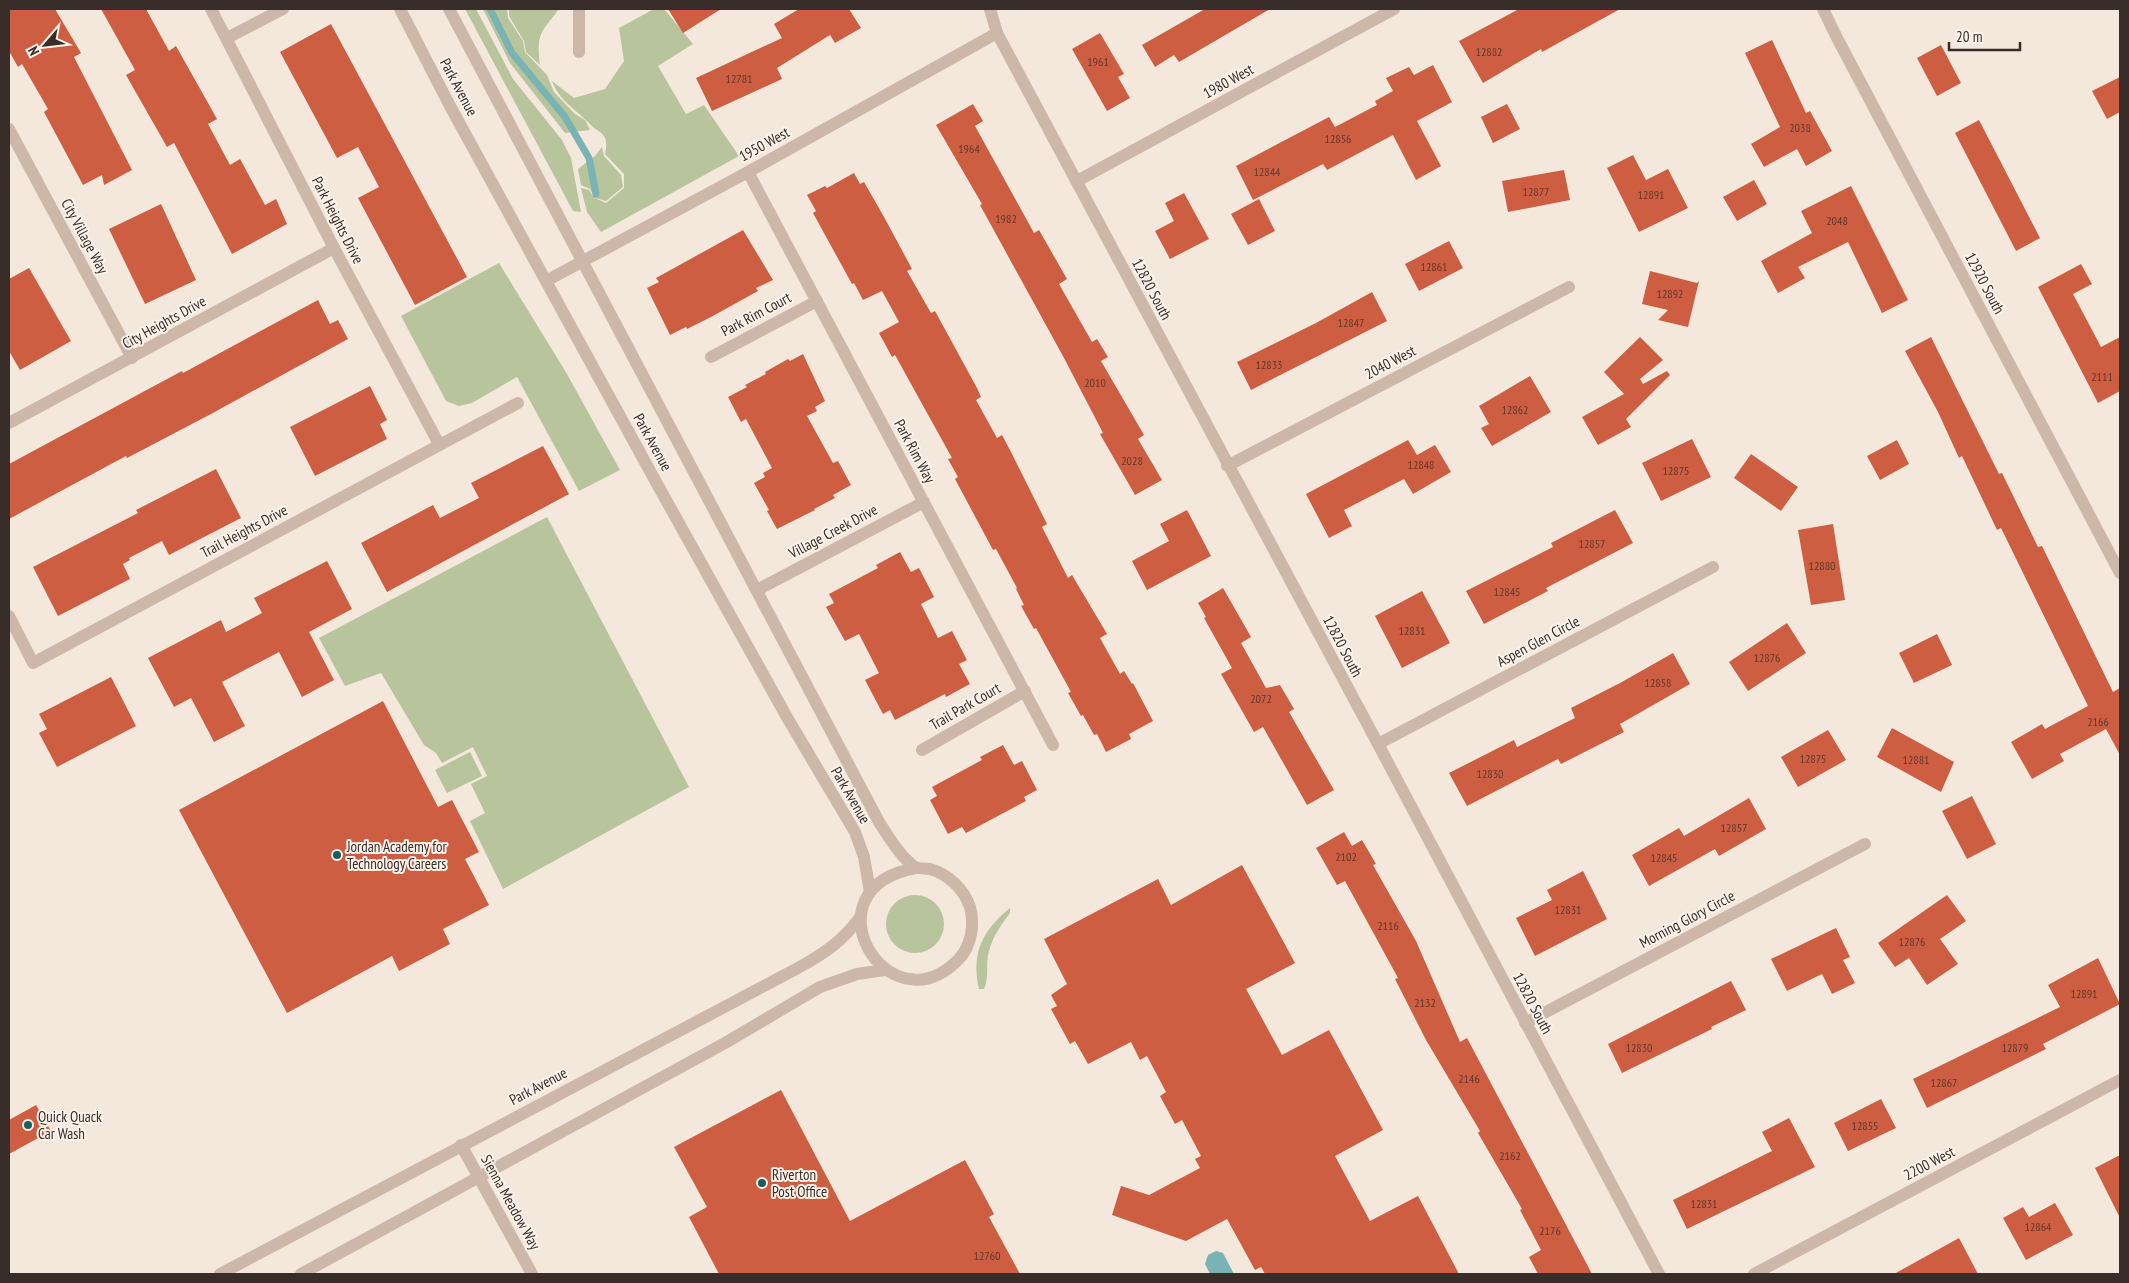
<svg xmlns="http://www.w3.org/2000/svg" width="2129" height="1283" font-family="'PT Sans Narrow',sans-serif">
	<rect width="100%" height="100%" fill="#f4e8dd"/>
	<g fill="#b8c49c">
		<polygon points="465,9 476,9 513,79 562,140 571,158 581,212 573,211"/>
		<polygon points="483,9 507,9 508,18 523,41 525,52 547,75 554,92 575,114 585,120 590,130 565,133 510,63"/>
		<path d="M509,9H559C541,33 536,33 540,65L526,52L524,41L509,16Z"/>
		<path d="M654,9H664L693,44L658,66L686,114L704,105L739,156L601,232L587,212L581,188L589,190L594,198L590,189L581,185L578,169L595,156L602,147L604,156L621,175L623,187L606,201L595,198L606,203L624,188V174L605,154C606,150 607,143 605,138C602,131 595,130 591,125C578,111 559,101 552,81L574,98L605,89L624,61L619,28Z"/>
		<polygon points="499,263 567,374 620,470 579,491 517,377 472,403 459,406 446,401 401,316"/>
		<polygon points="547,517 689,787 503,889 470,821 485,813 471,784 487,776 473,747 442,763 436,753 424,745 381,673 345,686 319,638"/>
		<polygon points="470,752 482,776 447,793 435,770"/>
		<circle cx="915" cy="924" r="29"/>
		<path d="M1010,908V913C1001,925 993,936 989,951C985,964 990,975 984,989H979C971,953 982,931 1010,908Z"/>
	</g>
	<polygon fill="#7ab3b3" points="1216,1251 1223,1253 1234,1274 1210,1274 1205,1264 1208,1255"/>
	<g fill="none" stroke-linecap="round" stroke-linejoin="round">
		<polyline stroke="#7ab3b3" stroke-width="7" points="490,9 512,53 565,117 589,158 596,194"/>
	</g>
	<g fill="#cd5e41">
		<polygon points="9,9 55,9 81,53 74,57 132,170 104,185 102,175 83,185 44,112 48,109 22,64 18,67 9,51"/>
		<polygon points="101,9 146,9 169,51 176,46 217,119 208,124 230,165 240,159 265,205 276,199 287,224 232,254 174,143 167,147 126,75 135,70"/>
		<polygon points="668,9 721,9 683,33"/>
		<polygon points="799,9 849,9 861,28 835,43 830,35 777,68 782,79 712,111 696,78 782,38 774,24"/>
		<polygon points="1205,9 1270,9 1179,62 1174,55 1155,67 1142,45"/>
		<polygon points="1519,9 1620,9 1542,52 1541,49 1483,83 1459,41"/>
		<polygon points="331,24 467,277 415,305 358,198 379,187 358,147 337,158 280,52"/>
		<polygon points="1100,33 1124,74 1118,77 1130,98 1107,111 1072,49"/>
		<polygon points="1772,40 1806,113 1810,111 1832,151 1806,166 1797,149 1764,167 1751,144 1780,127 1745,53"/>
		<polygon points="1941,45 1961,83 1937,96 1917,58"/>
		<polygon points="1433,65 1452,102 1417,121 1441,166 1416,180 1393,135 1327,170 1323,164 1253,200 1236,166 1329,117 1335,127 1377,105 1375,101 1393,91 1386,78 1409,67 1414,75"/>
		<polygon points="2120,77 2120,112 2107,119 2092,91"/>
		<polygon points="973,104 983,121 975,126 1034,233 1039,230 1067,279 1059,284 1092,342 1097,339 1108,357 1101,361 1144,435 1138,439 1162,480 1135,495 1100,434 1103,433 1064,358 980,205 982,204 936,125"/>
		<polygon points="1507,104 1520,129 1493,143 1481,117"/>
		<polygon points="1979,120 2040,238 2016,251 1955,133"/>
		<polygon points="1633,155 1646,180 1668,169 1688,208 1639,232 1607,168"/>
		<polygon points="1564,170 1570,200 1508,212 1502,181"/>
		<polygon points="854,173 860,184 864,182 884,217 912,269 907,271 931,313 935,311 977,388 981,397 976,400 997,438 1002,435 1011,452 1047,524 1042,527 1068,578 1072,575 1107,634 1100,638 1120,674 1124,671 1132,684 1133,683 1153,721 1129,734 1131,739 1106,752 1097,734 1094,735 1083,715 1081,716 1068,693 1071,692 1036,628 1034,629 1021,606 1024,605 1016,589 1017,588 996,549 993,550 955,479 958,477 948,459 952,458 895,355 892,357 879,333 899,322 882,291 863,300 854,283 852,284 813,213 816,211 807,195 825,186 827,188"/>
		<polygon points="1754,180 1767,204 1737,221 1723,197"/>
		<polygon points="1851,186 1908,300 1882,313 1848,242 1798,267 1805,278 1778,293 1761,261 1812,233 1801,211"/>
		<polygon points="1184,193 1209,239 1170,259 1155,231 1174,221 1165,203"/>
		<polygon points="1259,199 1275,231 1248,245 1231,214"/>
		<polygon points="161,204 196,280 145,304 109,229"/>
		<polygon points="743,230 773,280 756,288 758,291 711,317 687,329 686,327 670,335 647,288 659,282 656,278"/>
		<polygon points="1449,241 1463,268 1419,291 1405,264"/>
		<polygon points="2081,264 2092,284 2073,294 2101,347 2120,337 2120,391 2098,403 2038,287"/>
		<polygon points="29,268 71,341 20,370 9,351 9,279"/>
		<polygon points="1650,271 1697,283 1699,281 1688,327 1658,320 1668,310 1642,304"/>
		<polygon points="1372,292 1387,321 1251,390 1237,362 1316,323"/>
		<polygon points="318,300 330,324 338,320 348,339 211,414 127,458 126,456 9,519 9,464 182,371 183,373"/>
		<polygon points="1640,337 1663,360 1640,379 1643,384 1667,371 1670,375 1626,419 1631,427 1598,445 1582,417 1624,394 1604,372"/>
		<polygon points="1931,337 1999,474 2002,473 2038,547 2042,546 2113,692 2120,688 2120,755 2106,729 2060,754 2064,761 2032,779 2011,742 2042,724 2045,729 2088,706 2001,528 1997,530 1962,456 1959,458 1938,412 1905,351"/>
		<polygon points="803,354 825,401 815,407 817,411 807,416 833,463 838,461 851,485 833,495 835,498 814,509 815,510 777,529 767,511 769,510 754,483 765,477 763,473 772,468 746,419 741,422 728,397 747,387 745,385 766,374 765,372 788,359 790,361"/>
		<polygon points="1530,376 1551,412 1492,446 1481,428 1489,424 1479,406"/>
		<polygon points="370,386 387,420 380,424 387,439 315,476 290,427"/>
		<polygon points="1692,439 1711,477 1661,501 1642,463"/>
		<polygon points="1408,440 1417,455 1435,445 1451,472 1413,494 1404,479 1344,510 1352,526 1329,538 1306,494"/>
		<polygon points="1897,440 1909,464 1880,480 1867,456"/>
		<polygon points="543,446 569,494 387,592 361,543 433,505 440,518 479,498 471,483"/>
		<polygon points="1751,454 1798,487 1781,511 1734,478"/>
		<polygon points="216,469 241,518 169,555 162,541 129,558 130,560 123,564 130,579 58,616 33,567 138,513 136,510"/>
		<polygon points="1187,510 1211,556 1147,590 1132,561 1169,541 1160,524"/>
		<polygon points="1615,510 1633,543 1546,588 1548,591 1484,624 1466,591 1553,547 1551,543"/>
		<polygon points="1833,524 1845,600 1811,605 1798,530"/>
		<polygon points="900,552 911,572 919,568 934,597 921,604 938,638 952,631 967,660 959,664 970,684 946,697 945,694 895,720 890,710 883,714 865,680 879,673 859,634 845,641 826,607 834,603 829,594 878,568 876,565"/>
		<polygon points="327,561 352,609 309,632 334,680 302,697 279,652 222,682 245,726 214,742 191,698 174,707 148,658 221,620 226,632 262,613 254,598"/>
		<polygon points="1223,588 1251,637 1241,643 1266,688 1280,685 1294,709 1289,712 1334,790 1307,805 1263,727 1254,732 1221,674 1232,668 1204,618 1206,617 1198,603"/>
		<polygon points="1422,591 1450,643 1402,668 1375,616"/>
		<polygon points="1787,623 1806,653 1748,691 1729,662"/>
		<polygon points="1937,634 1952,665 1914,683 1899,653"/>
		<polygon points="1673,653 1690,684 1620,724 1624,732 1561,764 1558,759 1467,806 1449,773 1514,740 1517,747 1575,718 1571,708 1620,683"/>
		<polygon points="111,677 136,726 57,767 39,733 47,729 39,714"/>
		<polygon points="383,701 438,807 452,800 479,852 465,859 489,905 443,929 450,944 399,971 392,956 287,1013 179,810"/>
		<polygon points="1892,728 1954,762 1941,792 1877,757"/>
		<polygon points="1828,730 1846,760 1798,787 1781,757"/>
		<polygon points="1003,745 1014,765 1022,761 1037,790 1024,797 1026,801 966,833 962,827 948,834 930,800 937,796 932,787 982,760 980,757"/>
		<polygon points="1972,796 1996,844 1967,859 1942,811"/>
		<polygon points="1749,798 1766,829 1719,856 1715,849 1649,886 1632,855 1679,828 1684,836"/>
		<polygon points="1344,832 1352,846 1362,840 1376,864 1373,865 1416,941 1460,1042 1467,1038 1592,1274 1538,1274 1529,1257 1541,1250 1520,1210 1522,1209 1478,1133 1480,1131 1426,1040 1395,979 1398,978 1345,881 1337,885 1316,848"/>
		<polygon points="1242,865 1295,963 1246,989 1282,1055 1329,1030 1383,1130 1335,1156 1370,1221 1418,1196 1459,1274 1265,1274 1261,1267 1255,1270 1227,1219 1186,1241 1112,1215 1121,1186 1149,1195 1200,1168 1195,1159 1201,1156 1182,1120 1175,1124 1160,1096 1166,1092 1147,1056 1140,1060 1131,1042 1088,1064 1075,1041 1070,1044 1051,1009 1057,1006 1051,995 1067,984 1044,939 1158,879 1171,905"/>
		<polygon points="1583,871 1607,919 1535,956 1516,918 1552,900 1547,890"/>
		<polygon points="1947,895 1966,921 1940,939 1958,964 1927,985 1909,958 1895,967 1878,943"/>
		<polygon points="1836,928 1850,957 1843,960 1855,983 1832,994 1822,974 1787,991 1771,959"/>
		<polygon points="2098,958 2120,1004 2043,1044 2046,1049 1927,1108 1913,1079 2060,1007 2048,985"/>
		<polygon points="1731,981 1746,1010 1711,1027 1712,1029 1622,1073 1608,1044"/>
		<polygon points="781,1090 850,1221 965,1160 994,1214 989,1217 1020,1274 719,1274 689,1217 707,1207 674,1147"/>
		<polygon points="1881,1099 1896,1128 1848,1151 1834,1123"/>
		<polygon points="36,1105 51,1131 9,1154 9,1120"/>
		<polygon points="1789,1118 1815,1167 1687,1229 1673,1200 1772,1151 1762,1132"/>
		<polygon points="2120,1155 2120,1218 2095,1168"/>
		<polygon points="2055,1203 2073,1235 2026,1260 2003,1218 2023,1207 2029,1217"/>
		<polygon points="1959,1238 1978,1274 1894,1274"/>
	</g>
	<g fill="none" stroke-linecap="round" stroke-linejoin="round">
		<g stroke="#cdb7a8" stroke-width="12">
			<polyline points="211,9 334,248 439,444"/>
			<polyline points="579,9 579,52"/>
			<polyline points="990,9 997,33 1378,744 1659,1274"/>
			<polyline points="1823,9 1835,34 2120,573"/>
			<polyline points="227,38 283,9"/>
			<polyline points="9,129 132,358"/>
			<polyline points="748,172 1053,745"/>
			<polyline points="1077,181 1394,9"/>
			<polyline points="546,281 748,172 997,33"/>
			<polyline points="711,357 817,301"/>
			<polyline points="9,423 334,248"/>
			<polyline points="1227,466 1569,287"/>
			<polyline points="757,590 924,502"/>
			<polyline points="9,616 33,663 518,403"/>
			<polyline points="1378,744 1713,567"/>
			<polyline points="922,750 1025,691"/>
			<polyline points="1525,1023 1865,844"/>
			<polyline points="461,1145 532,1274"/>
			<polyline points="1754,1274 2120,1080"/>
		</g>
		<g stroke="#cdb7a8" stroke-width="12">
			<polyline points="400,9 450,106 656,482 788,719 855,832 864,857 870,892"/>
			<path d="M449,9L879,822C888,836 901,858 915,867C919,869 925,868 930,869C948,874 964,889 970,907C975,925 971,947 958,960C887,1031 803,888 916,868"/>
			<path d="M220,1274L798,968C825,953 843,941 861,916"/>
			<polyline points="301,1274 725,1043 820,987 857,974 885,970"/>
		</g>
	</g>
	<g fill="#1b5c5e" stroke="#fbf2ea" stroke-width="2">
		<circle cx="337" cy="855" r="5"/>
		<circle cx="28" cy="1125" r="5"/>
		<circle cx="762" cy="1183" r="5"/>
	</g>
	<g text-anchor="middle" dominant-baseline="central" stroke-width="4" stroke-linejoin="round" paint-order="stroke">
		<g font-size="12" fill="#5e392f">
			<text x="1489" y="51">12882</text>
			<text x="1098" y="61">1961</text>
			<text x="739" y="78">12781</text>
			<text x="1800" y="127">2038</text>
			<text x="1338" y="138">12856</text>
			<text x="969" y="148">1964</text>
			<text x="1267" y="171">12844</text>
			<text x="1536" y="191">12877</text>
			<text x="1651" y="194">12891</text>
			<text x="1006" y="218">1982</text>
			<text x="1837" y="220">2048</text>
			<text x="1434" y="266">12861</text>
			<text x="1670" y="293">12892</text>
			<text x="1351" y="322">12847</text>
			<text x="1269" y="364">12833</text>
			<text x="2102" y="376">2111</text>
			<text x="1095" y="382">2010</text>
			<text x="1515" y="409">12862</text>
			<text x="1132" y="460">2028</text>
			<text x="1421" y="464">12848</text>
			<text x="1676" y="470">12875</text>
			<text x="1592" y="543">12857</text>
			<text x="1822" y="565">12880</text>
			<text x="1507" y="591">12845</text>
			<text x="1412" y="630">12831</text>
			<text x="1767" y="657">12876</text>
			<text x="1658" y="682">12858</text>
			<text x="1261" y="698">2072</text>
			<text x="2098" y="721">2166</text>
			<text x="1813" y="758">12875</text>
			<text x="1916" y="759">12881</text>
			<text x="1490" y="773">12830</text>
			<text x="1734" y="827">12857</text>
			<text x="1346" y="856">2102</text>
			<text x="1664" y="857">12845</text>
			<text x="1568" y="909">12831</text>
			<text x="1388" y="925">2116</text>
			<text x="1912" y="941">12876</text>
			<text x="2084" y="993">12891</text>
			<text x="1425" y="1002">2132</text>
			<text x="1639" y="1047">12830</text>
			<text x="2015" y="1047">12879</text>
			<text x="1469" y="1078">2146</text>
			<text x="1944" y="1082">12867</text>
			<text x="1865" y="1125">12855</text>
			<text x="1510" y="1155">2162</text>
			<text x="1704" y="1203">12831</text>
			<text x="2038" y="1226">12864</text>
			<text x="1550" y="1230">2176</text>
			<text x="987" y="1255">12760</text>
		</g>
		<g font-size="15" fill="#392d29" stroke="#fbf2ea">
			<text transform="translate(1228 81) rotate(-29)">1980 West</text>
			<text transform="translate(459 87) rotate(62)">Park Avenue</text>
			<text transform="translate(764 144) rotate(-29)">1950 West</text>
			<text transform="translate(338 220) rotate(63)">Park Heights Drive</text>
			<text transform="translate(85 236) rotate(62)">City Village Way</text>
			<text transform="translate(1985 283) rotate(62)">12920 South</text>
			<text transform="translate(1152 289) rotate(62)">12820 South</text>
			<text transform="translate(756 314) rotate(-28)">Park Rim Court</text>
			<text transform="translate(164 322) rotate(-29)">City Heights Drive</text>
			<text transform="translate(1390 362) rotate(-28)">2040 West</text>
			<text transform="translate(653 442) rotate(61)">Park Avenue</text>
			<text transform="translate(915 451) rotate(62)">Park Rim Way</text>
			<text transform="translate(244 531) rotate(-28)">Trail Heights Drive</text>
			<text transform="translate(833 531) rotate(-28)">Village Creek Drive</text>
			<text transform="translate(1538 641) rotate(-28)">Aspen Glen Circle</text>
			<text transform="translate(1343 646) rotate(62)">12820 South</text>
			<text transform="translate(965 706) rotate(-30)">Trail Park Court</text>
			<text transform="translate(851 795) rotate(60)">Park Avenue</text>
			<text transform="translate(1687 919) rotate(-28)">Morning Glory Circle</text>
			<text transform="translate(1533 1003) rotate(62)">12820 South</text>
			<text transform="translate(538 1086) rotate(-28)">Park Avenue</text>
			<text transform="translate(1929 1163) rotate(-28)">2200 West</text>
			<text transform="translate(511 1202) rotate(61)">Sienna Meadow Way</text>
		</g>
		<g font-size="15" fill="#392d29" stroke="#fbf2ea" text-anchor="start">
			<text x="347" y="846">Jordan Academy for<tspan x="347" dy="17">Technology Careers</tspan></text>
			<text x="38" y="1116">Quick Quack<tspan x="38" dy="17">Car Wash</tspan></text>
			<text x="772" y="1174">Riverton<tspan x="772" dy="17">Post Office</tspan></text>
		</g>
	</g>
	<rect width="2129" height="1283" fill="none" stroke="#392d29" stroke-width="20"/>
	<g transform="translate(45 45) rotate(242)" stroke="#fbf2ea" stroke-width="4" paint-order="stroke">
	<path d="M0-4L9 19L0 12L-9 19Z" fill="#392d29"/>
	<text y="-8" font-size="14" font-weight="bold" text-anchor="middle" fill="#392d29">N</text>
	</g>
	<path d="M1949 42v8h71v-8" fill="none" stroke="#392d29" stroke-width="2.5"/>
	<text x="1956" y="42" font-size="15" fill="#392d29" stroke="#fbf2ea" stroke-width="4" paint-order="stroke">20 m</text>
</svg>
